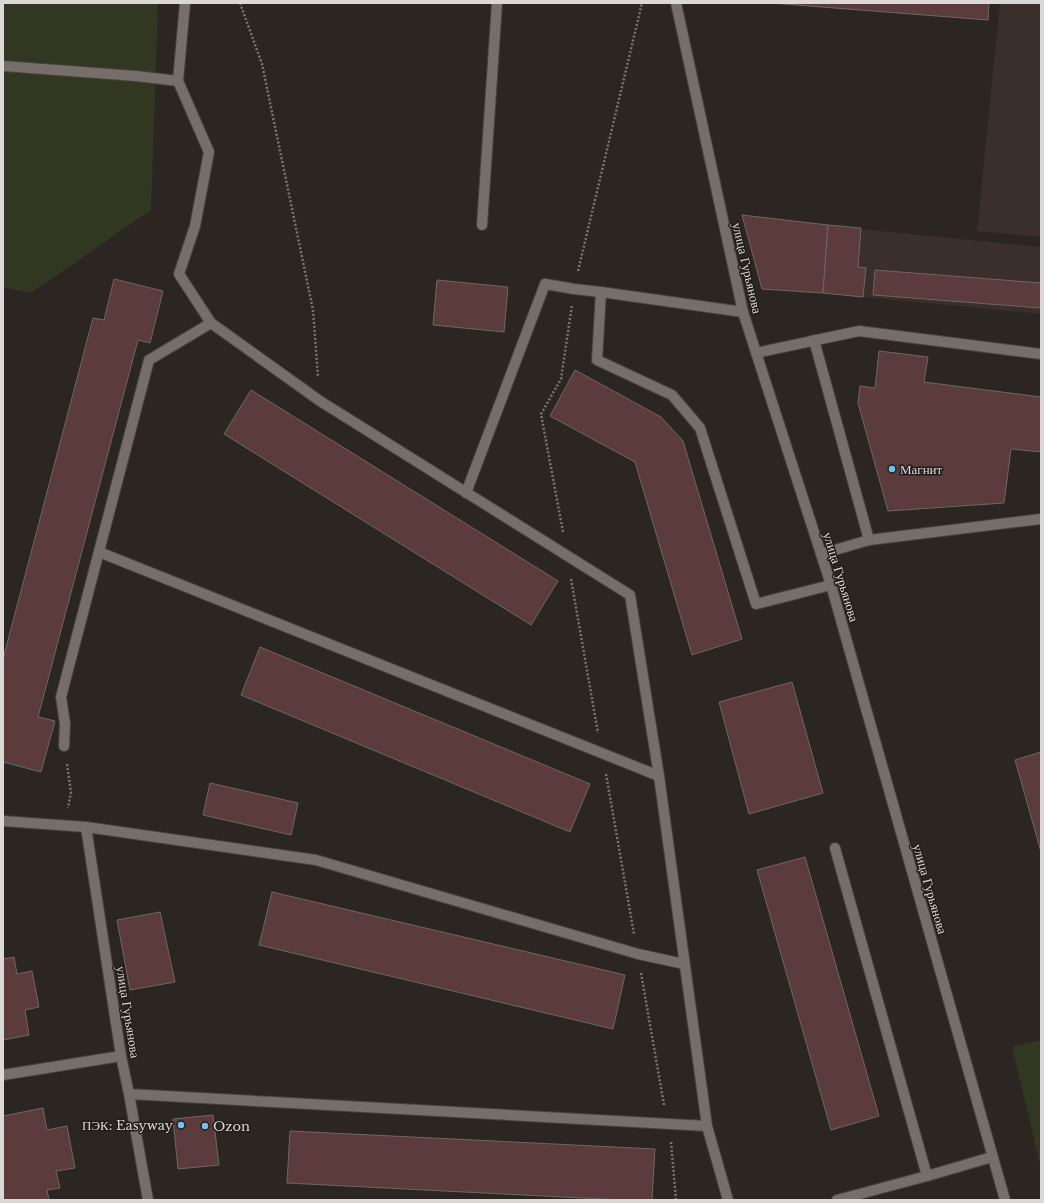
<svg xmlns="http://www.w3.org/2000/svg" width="1044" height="1203" font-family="'Libre Baskerville',serif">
	<rect width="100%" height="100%" fill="#2c2623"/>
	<g fill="#3a2f2a">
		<polygon points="1000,3 1041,3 1041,237 977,231"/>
		<polygon points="749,218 1041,247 1041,314 768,288"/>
	</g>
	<g fill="#323722">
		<polygon points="3,3 158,3 151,210 31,293 3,287"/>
		<polygon points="1041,1040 1041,1164 1040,1164 1012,1047"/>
	</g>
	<g fill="#5c3b3c" stroke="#6e6666">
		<polygon points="771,3 989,3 988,20"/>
		<polygon points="742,215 828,225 823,293 762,289"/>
		<polygon points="828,225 861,228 858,267 866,268 863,297 823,293"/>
		<polygon points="875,270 1041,283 1041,308 873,295"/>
		<polygon points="114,279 163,291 150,343 138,340 38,717 55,721 41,772 3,762 3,659 93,318 104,320"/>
		<polygon points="437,280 508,287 504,332 433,325"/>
		<polygon points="879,351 928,357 924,382 1041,397 1041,452 1011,449 1004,503 888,511 858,403 860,386 875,388"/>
		<polygon points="575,370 661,417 683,441 742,639 692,655 635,462 550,416"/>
		<polygon points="251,390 558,581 531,625 224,434"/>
		<polygon points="260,647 590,784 570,832 241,695"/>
		<polygon points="792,682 823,793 749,814 719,702"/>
		<polygon points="1041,752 1041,852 1015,760"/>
		<polygon points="210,783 298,803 291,835 203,815"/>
		<polygon points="805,857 879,1116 831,1130 757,870"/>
		<polygon points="272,892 625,975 613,1029 259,945"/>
		<polygon points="160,912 175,982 130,990 117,920"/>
		<polygon points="14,957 17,974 32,971 39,1007 25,1010 29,1035 3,1040 3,959"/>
		<polygon points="43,1108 47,1130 67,1126 75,1168 56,1171 60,1188 47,1190 49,1200 3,1200 3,1116"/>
		<polygon points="213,1115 219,1165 178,1169 173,1119"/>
		<polygon points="290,1131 655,1149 652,1200 622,1200 287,1183"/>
	</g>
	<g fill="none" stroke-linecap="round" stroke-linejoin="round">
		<defs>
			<g id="minor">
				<polyline points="676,3 743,312 831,585 1005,1200"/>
				<polyline points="3,66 136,76 178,81 185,3"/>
				<polyline points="178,81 209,152 195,226 179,274 211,323"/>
				<polyline points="482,225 497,3"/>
				<polyline points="601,292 597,360 672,395 700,428 756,604 831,585"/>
				<polyline points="814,340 869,540"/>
				<polyline points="756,353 859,331 1041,354"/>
				<polyline points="466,493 545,284 574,289 601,292 743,312"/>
				<polyline points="99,552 659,776"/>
				<polyline points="821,554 869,540 1041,519"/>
				<polyline points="64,746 65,724 61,697 149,360 211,323 320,401 630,595 659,776 707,1126 728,1200"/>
				<polyline points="3,821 86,827 316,860 638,954 684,964"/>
				<polyline points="86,827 121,1056 129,1094 148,1200"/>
				<polyline points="835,848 927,1176"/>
				<polyline points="3,1075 121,1056"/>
				<polyline points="129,1094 707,1126"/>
				<polyline points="837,1200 927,1176 992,1157"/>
			</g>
		</defs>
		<use href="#minor" stroke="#484341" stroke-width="12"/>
		<g stroke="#7a7573" stroke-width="2.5" stroke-dasharray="2 2" stroke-linecap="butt">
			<polyline points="240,3 262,64 313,310 318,377"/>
			<polyline points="578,271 642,3"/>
			<polyline points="563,532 541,414 561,379 572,305"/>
			<polyline points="571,579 598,733"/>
			<polyline points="67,764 71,792 68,808"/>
			<polyline points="606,774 634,934"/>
			<polyline points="641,973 664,1105"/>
			<polyline points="671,1142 676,1200"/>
		</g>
		<use href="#minor" stroke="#756e6a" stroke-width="10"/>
	</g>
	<g fill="#72c1f5" stroke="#221d1a" stroke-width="1.5">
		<circle cx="892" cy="469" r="4"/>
		<circle cx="181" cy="1125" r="4"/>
		<circle cx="205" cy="1126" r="4"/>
	</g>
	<g text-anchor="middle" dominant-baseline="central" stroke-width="3" stroke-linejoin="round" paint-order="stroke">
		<g font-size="13" fill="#dcd8d6" stroke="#221d1a">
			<text transform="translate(747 268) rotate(77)">улица Гурьянова</text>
			<text transform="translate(841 577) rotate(73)">улица Гурьянова</text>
			<text transform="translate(930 889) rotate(74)">улица Гурьянова</text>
			<text transform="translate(128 1012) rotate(81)">улица Гурьянова</text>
		</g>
		<g font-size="13" fill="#dcd8d6" stroke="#221d1a" text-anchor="start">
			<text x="900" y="469">Магнит</text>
			<text x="173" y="1125" text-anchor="end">ПЭК: Easyway</text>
			<text x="213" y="1126">Ozon</text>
		</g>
	</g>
	<rect width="1044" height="1203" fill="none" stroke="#dcd8d6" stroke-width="8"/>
</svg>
